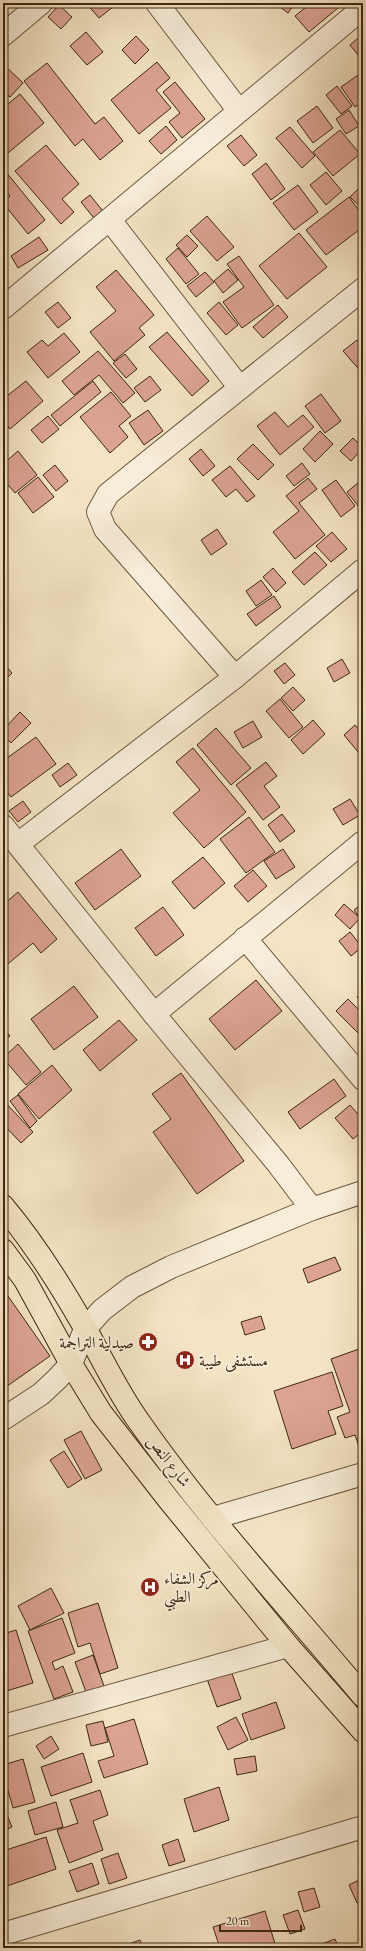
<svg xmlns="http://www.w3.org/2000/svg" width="366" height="1951" font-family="'EB Garamond',Amiri,serif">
	<rect width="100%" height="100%" fill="#f4e4c4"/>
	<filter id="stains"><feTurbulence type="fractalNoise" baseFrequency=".005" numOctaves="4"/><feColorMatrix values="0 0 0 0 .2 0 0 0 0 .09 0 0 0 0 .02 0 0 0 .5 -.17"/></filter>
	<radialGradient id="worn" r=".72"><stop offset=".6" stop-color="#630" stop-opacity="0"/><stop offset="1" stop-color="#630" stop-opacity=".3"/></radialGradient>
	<g fill="#dca393" stroke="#3c2811">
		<polygon points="86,3 110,3 113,7 99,18"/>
		<polygon points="275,3 295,3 288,13"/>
		<polygon points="311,3 344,3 309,32 295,16"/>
		<polygon points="59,5 72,17 61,29 48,17"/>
		<polygon points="86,32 103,52 87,65 70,46"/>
		<polygon points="363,34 363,61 350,45"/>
		<polygon points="136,36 149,50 135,64 122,50"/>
		<polygon points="157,62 170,78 156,90 171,108 139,134 111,100"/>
		<polygon points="47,63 95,124 104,117 123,141 100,160 83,139 75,146 24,81"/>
		<polygon points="3,64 23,83 10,97 3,91"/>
		<polygon points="361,73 363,76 363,101 355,107 341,87"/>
		<polygon points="175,82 205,119 182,138 169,122 180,113 163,92"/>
		<polygon points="337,86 352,106 341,114 326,95"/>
		<polygon points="20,94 44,123 8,153 3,147 3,108"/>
		<polygon points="317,106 333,128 313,143 297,121"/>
		<polygon points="349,110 359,126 346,134 336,119"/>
		<polygon points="166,126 177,140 161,154 149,141"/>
		<polygon points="290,127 315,156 302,168 276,138"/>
		<polygon points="340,130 360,154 333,176 313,152"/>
		<polygon points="241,135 257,155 244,166 227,146"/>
		<polygon points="46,145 79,184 62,199 74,212 61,224 15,171"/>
		<polygon points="266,163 285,189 271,200 252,174"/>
		<polygon points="6,172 45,220 28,234 3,203 10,196 3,187 3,174"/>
		<polygon points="326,172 342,191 326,205 310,185"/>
		<polygon points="298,185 318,212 294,230 273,203"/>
		<polygon points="358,189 363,193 363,209 350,197"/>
		<polygon points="90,195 110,220 101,227 81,202"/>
		<polygon points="349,197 363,216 363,227 326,255 306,230"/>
		<polygon points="207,216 234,247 217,261 190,231"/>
		<polygon points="299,233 327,267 287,299 259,266"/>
		<polygon points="187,235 198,246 187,257 176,245"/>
		<polygon points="39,237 48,250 18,268 11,256"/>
		<polygon points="178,248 199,274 186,284 166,259"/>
		<polygon points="239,256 274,305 242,328 223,302 244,287 227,264"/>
		<polygon points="228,269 238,280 223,293 214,281"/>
		<polygon points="116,270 154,315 139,328 145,335 114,361 90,332 116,311 96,287"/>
		<polygon points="205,272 214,282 196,297 187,286"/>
		<polygon points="58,302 71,318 58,328 45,312"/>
		<polygon points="219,302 238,325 226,335 207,313"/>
		<polygon points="278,305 288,317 263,338 253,327"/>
		<polygon points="167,332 209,381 192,396 149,347"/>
		<polygon points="64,333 80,352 48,378 27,352 42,340 48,346"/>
		<polygon points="357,340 363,347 363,374 343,351"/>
		<polygon points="98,351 135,393 123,403 99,375 74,395 62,381"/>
		<polygon points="125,354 137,369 126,378 113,363"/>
		<polygon points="150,376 161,390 145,402 134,388"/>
		<polygon points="26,381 43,401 10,429 3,420 3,399"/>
		<polygon points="93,381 101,392 60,426 51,415"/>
		<polygon points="111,392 131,416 119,426 128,437 110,453 80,417"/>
		<polygon points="321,394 341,421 325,433 305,406"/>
		<polygon points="148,410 163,431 144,445 129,423"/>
		<polygon points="275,412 288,427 303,415 314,427 280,455 257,426"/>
		<polygon points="48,416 59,429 42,443 31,430"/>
		<polygon points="320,431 333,444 315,462 303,449"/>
		<polygon points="353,438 363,448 351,461 340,451"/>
		<polygon points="253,444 274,465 258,480 237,459"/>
		<polygon points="201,449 215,466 203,476 189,459"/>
		<polygon points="18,451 37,475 15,493 3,479 3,464"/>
		<polygon points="302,463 310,474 294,486 286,476"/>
		<polygon points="55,465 68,481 56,491 43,475"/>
		<polygon points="230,466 255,496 247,502 236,489 226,497 212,480"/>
		<polygon points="38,477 54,497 33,513 18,493"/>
		<polygon points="308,478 317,489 299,503 325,535 295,559 273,532 299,511 286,496"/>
		<polygon points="336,480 355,506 341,517 322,490"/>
		<polygon points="359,482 363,488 363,504 359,507 347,492"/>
		<polygon points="217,529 227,544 211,555 201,540"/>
		<polygon points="332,532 347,549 331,562 316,546"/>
		<polygon points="315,552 327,565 304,585 292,572"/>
		<polygon points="273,568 286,583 276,592 263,577"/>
		<polygon points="261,580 272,595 256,606 246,591"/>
		<polygon points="274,596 281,607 256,626 247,614"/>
		<polygon points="342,659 350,673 334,682 327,668"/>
		<polygon points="3,663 12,673 3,682"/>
		<polygon points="285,663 295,675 284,684 274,671"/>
		<polygon points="293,687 305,700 293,711 281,698"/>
		<polygon points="280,699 303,727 289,738 266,711"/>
		<polygon points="20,712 31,723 11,743 3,735 3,730"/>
		<polygon points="313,720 325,734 303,754 291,740"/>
		<polygon points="253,721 262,737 243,748 234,732"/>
		<polygon points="355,725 363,735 363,758 344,735"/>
		<polygon points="216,728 251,768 231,785 197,745"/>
		<polygon points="36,737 56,764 11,797 3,787 3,761"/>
		<polygon points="193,748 246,812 204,848 173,813 200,790 176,762"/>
		<polygon points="266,762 277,776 264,786 280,807 263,820 236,785"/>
		<polygon points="68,763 77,775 60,787 52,775"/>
		<polygon points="350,799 360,815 343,825 333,809"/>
		<polygon points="23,801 31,812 18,822 9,811"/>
		<polygon points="282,814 295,831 280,842 268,825"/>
		<polygon points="249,817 275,852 246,873 220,839"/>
		<polygon points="121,849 141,876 95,910 75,883"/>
		<polygon points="283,849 295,867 276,879 264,861"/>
		<polygon points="203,857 225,883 194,909 172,882"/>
		<polygon points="253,870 267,886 248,902 234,886"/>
		<polygon points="18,892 57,939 41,953 33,943 3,968 3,905"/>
		<polygon points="363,903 363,922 354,910"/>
		<polygon points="344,904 360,918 350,929 335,915"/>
		<polygon points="163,907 184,935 156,956 135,928"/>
		<polygon points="350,932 362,947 351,956 339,941"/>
		<polygon points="256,980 282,1011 235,1050 209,1019"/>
		<polygon points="74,986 98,1017 54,1050 31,1019"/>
		<polygon points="363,992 363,1003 357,997"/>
		<polygon points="348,999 363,1014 362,1037 336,1011"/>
		<polygon points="119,1020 137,1040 100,1071 83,1050"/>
		<polygon points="3,1028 10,1036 3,1041"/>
		<polygon points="18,1044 41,1072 26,1085 3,1058"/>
		<polygon points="52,1065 72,1090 39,1119 18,1094"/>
		<polygon points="181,1073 244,1161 197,1194 153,1132 171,1119 152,1094"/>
		<polygon points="334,1079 346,1096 300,1129 288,1112"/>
		<polygon points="18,1095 37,1121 30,1128 10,1101"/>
		<polygon points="3,1100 33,1132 21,1143 3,1124"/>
		<polygon points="350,1105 363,1120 363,1131 353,1139 335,1118"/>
		<polygon points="335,1257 341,1270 308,1283 303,1269"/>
		<polygon points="3,1289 50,1356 3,1389"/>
		<polygon points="261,1316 265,1329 245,1335 241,1322"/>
		<polygon points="359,1349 363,1363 363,1458 355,1435 345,1438 337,1417 350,1412 331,1359"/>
		<polygon points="332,1372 343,1406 328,1411 336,1434 292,1449 274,1391"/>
		<polygon points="81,1431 102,1470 85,1479 64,1440"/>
		<polygon points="64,1451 82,1479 68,1488 50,1460"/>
		<polygon points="51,1588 64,1613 30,1630 18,1606"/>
		<polygon points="363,1600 363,1614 358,1602"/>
		<polygon points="98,1603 118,1668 100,1674 90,1643 78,1647 68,1613"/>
		<polygon points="62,1618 75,1653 52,1662 55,1670 63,1666 73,1692 54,1699 28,1631"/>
		<polygon points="16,1630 33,1683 3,1692 3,1634"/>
		<polygon points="93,1655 104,1686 86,1692 75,1662"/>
		<polygon points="229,1665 241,1699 217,1707 205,1673"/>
		<polygon points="276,1702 285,1728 251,1740 242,1714"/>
		<polygon points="236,1717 248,1740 228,1750 217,1727"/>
		<polygon points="134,1719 148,1764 104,1778 98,1761 114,1756 105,1728"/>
		<polygon points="103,1721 108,1742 91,1746 86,1725"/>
		<polygon points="51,1736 59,1749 44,1759 36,1746"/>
		<polygon points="83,1753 92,1782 51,1796 41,1767"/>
		<polygon points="255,1756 257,1771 237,1775 234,1759"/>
		<polygon points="23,1759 35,1802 13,1808 3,1773 3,1765"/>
		<polygon points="219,1787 229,1820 194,1832 184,1799"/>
		<polygon points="100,1790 108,1815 93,1821 103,1850 69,1863 57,1830 78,1823 70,1800"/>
		<polygon points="56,1802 63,1827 35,1835 28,1811"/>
		<polygon points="5,1810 12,1827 3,1831 3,1811"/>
		<polygon points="46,1837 56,1869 4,1887 3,1851"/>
		<polygon points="178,1839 185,1861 169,1866 162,1845"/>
		<polygon points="118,1853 127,1878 109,1884 101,1859"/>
		<polygon points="92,1863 99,1884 77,1892 69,1871"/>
		<polygon points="363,1878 363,1900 357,1903 349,1885"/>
		<polygon points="314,1888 320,1907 304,1912 298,1892"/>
		<polygon points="298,1910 305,1929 290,1934 283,1915"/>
		<polygon points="265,1911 276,1947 220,1948 213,1927"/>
		<polygon points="335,1939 339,1948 311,1948"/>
		<polygon points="140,1940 143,1948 118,1948"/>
	</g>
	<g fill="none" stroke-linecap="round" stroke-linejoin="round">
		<defs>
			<g id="minor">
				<polyline points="157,3 239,111"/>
				<polyline points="3,35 41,3"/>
				<polyline points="110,220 240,388"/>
				<polyline points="3,308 363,8"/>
				<polyline points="235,677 105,529 98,512 108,494 363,289"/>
				<polyline points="3,826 154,1014 278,1164 312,1209"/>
				<polyline points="18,844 235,677 363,570"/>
				<polyline points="245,938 363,1079"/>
				<polyline points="154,1014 363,842"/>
				<polyline points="3,1419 41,1394 57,1379 71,1364 85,1329 102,1310 132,1287 171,1267 312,1209 363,1192"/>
				<polyline points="213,1518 363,1474"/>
				<polyline points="3,1726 288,1646"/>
				<polyline points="3,1934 363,1827"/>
			</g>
			<g id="major">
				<path d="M3,1206C35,1244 60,1284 85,1328C103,1360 118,1393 140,1423C207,1519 288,1606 363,1696"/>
				<polyline points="3,1250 25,1280 71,1364 101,1413 169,1500 288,1646 363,1731"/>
			</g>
		</defs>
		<use href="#minor" stroke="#6a573e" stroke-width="24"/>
		<use href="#major" stroke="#3c2811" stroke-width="24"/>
		<use href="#minor" stroke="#f8edd9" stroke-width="22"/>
		<use href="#major" stroke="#f4e4c4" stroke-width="22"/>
	</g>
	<defs>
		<symbol id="pharmacy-disc" viewBox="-11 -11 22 22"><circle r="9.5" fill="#8f2418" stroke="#f8edd9"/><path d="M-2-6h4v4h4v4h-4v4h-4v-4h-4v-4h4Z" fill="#fff"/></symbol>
		<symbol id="hospital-disc" viewBox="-11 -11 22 22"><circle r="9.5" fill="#8f2418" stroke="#f8edd9"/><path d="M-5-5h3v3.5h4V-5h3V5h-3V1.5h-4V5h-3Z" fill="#fff"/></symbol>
	</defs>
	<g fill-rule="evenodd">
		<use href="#pharmacy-disc" x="137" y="1331" width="22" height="22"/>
		<use href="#hospital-disc" x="174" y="1349" width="22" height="22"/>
		<use href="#hospital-disc" x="139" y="1576" width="22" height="22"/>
	</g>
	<g text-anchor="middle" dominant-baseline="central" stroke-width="3.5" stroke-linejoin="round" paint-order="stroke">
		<g font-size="16" fill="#3c2811" stroke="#f8edd9" text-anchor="start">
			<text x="134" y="1342" text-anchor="end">صيدلية التراجمة</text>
			<text x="199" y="1360">مستشفى طيبة</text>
			<text x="164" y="1578">مركز الشفاء<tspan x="164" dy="18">الطبي</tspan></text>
		</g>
		<g font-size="16" fill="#3c2811" stroke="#f8edd9">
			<text transform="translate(169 1461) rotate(52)">شارع النص</text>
		</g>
	</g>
	<rect width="366" height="1951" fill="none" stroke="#f4e4c4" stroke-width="16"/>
	<rect x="4" y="4" width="358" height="1943" fill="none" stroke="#3c2811" stroke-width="2"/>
	<rect x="8" y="8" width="350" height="1935" fill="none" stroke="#3c2811"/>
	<path d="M220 1925v6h81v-6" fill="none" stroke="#3c2811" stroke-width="2"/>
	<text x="226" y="1925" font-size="12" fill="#3c2811" stroke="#f8edd9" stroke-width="3" paint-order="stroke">20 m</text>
	<rect width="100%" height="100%" filter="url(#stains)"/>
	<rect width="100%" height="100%" fill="url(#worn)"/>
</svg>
